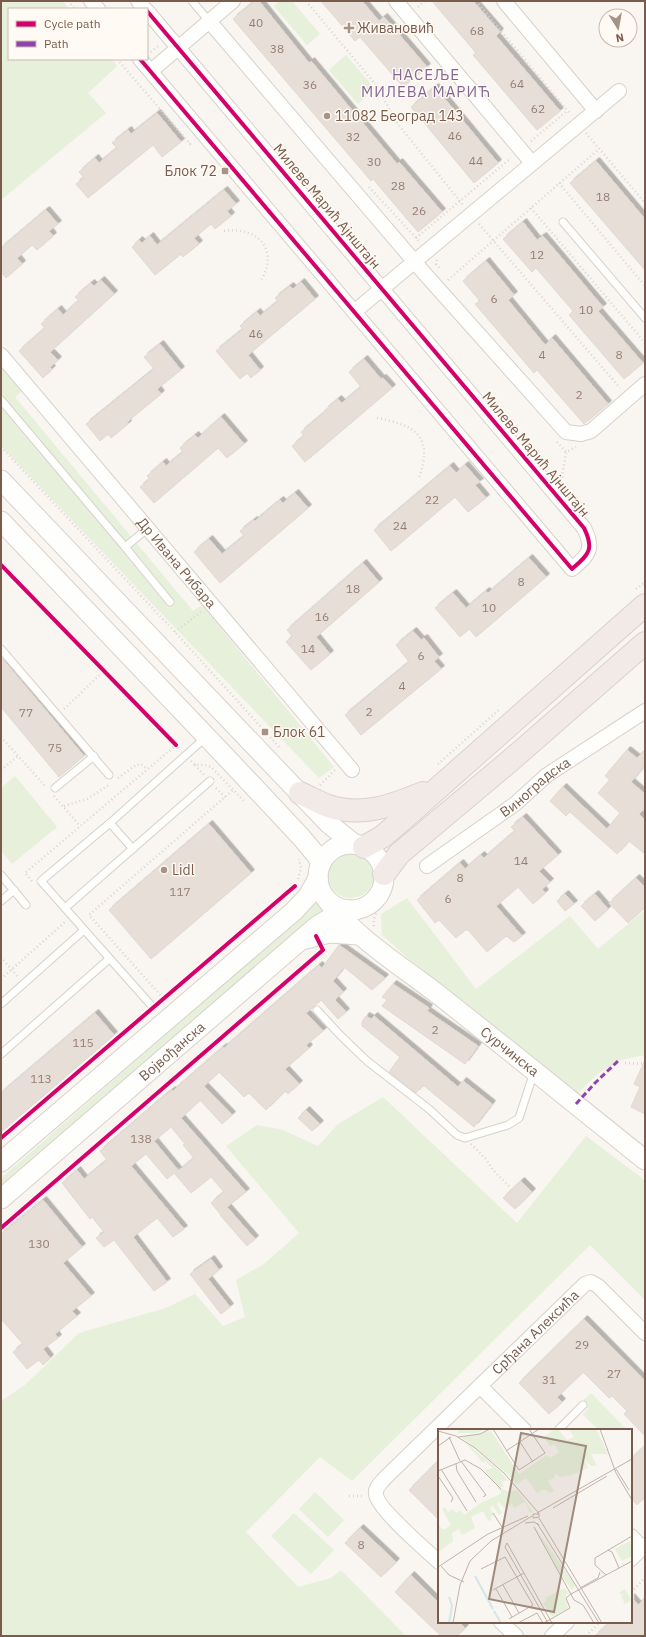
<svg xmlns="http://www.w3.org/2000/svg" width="646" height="1637" font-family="'IBM Plex Sans',sans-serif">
	<defs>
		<filter id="shadow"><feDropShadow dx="3.5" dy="-3.5" stdDeviation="0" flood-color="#0004"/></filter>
	</defs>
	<rect width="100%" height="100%" fill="#f9f5f0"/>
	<g fill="#e7f0db">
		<polygon points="1,1 63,1 69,9 9,9 9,59 111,59 117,66 88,93 106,113 1,200"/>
		<polygon points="279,1 292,1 320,34 307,45 274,6"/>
		<polygon points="346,55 375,89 358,104 329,70"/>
		<polygon points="1,365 23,390 15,397 193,611 202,605 334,767 319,778 1,446"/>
		<polygon points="15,776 57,827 12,864 1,851 1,788"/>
		<circle cx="351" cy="875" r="23"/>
		<polygon points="407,898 476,989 570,916 598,949 645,910 645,1055 621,1060 598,1074 577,1094 461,1005 382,935 381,914"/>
		<polygon points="317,900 327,911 312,919 1,1187 1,1178 305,913"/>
		<polygon points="383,1097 517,1223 586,1136 638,1175 645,1181 645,1300 590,1245 352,1481 320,1457 246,1532 298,1587 331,1578 341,1570 406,1636 1,1636 1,1401 25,1385 79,1333 166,1308 195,1294 223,1326 245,1317 236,1280 264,1264 299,1233 226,1146 257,1125 283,1130 318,1146 338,1124"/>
		<polygon points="591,1393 627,1430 599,1430 583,1415 588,1409 581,1402"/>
		<polygon points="315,1492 344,1520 328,1537 299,1509"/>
		<polygon points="294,1513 334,1550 311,1574 271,1536"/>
	</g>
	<g fill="#e6ded7" stroke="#e2d8d2" filter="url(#shadow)">
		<polygon points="255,1 259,1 309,63 311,61 397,164 399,162 442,212 418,232 373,179 371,181 233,19"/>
		<polygon points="321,1 362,1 379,21 384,17 427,67 403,87 360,37 355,41"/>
		<polygon points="432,1 473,1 500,32 496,36 560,111 537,130 473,55 476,53"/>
		<polygon points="435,87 498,163 474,183 411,107"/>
		<polygon points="157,113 181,142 162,157 153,145 88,198 76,184 84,178 79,172 95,158 99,163 117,148 112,143 128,130 131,134"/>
		<polygon points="596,161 645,219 645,270 570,183"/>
		<polygon points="224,190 236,204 227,211 231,216 215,229 211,224 194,238 199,244 183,257 181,254 155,275 132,247 139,240 142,243 150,236 157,245"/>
		<polygon points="46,210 58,224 49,231 53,236 37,250 32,245 17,258 22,264 6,278 1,272 1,248"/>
		<polygon points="523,222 537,240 543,236 571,269 603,307 598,311 643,363 624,379 569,315 573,311 536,268 532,272 503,239"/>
		<polygon points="486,261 514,295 508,300 545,345 552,338 608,404 584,424 537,370 534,373 475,304 480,301 463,281"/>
		<polygon points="101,280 114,294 50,352 58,360 50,367 52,369 43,378 19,351 45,328 41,324 58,309 63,315 79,300 75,297 91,283 94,286"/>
		<polygon points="301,282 315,299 248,355 260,370 251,378 247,373 240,379 216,351 243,329 240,326 257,312 260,316 278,301 275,298 290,286 293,289"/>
		<polygon points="160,344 181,370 157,389 161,394 127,422 128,424 111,438 108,434 100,441 86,424 154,369 144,357"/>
		<polygon points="364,359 381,379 383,378 392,388 305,462 292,446 304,436 301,432 326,411 325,410 338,399 342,403 361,387 349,372"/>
		<polygon points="221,417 244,444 227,458 218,448 154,503 140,487 150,479 147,476 163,462 166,466 183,452 180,448 195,435 198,438"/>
		<polygon points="465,465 480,482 475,485 486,498 468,512 455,497 391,551 374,530 450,466 456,473"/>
		<polygon points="295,493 308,508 220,583 194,552 209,539 222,554 244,536 240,531 254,520 255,521 280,500 283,503"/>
		<polygon points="529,558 546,577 476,637 469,629 460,637 435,608 453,593 466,608 486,591 488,593"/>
		<polygon points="363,563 379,582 316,637 330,654 311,670 286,642 292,636 287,630"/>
		<polygon points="413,631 421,640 424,638 439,657 434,661 441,669 361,735 345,715 409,662 396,645"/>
		<polygon points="1,657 84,756 59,777 1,707"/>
		<polygon points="627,750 637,758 645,750 645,765 631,782 645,794 645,808 639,814 645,820 645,854 629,841 617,854 570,812 566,816 550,801 563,787 607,829 620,813 598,793 610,780 605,776"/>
		<polygon points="523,817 558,855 539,871 550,882 542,889 545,893 533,904 518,887 496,906 522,936 514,942 506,936 487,952 468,930 465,930 456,938 439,920 435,923 417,900 460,863 465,869 481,855 484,858 515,831 511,827"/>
		<polygon points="209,824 251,873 151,959 109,910"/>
		<polygon points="636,878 645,887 645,907 628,923 609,903"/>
		<polygon points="565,894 574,904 565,911 557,901"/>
		<polygon points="595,894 608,909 595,921 581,906"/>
		<polygon points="339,945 385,978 372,990 344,967 333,981 343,992 335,1000 346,1012 338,1019 321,1000 306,1013 323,1031 306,1045 309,1048 285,1069 299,1084 288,1094 285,1091 266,1110 249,1093 244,1097 219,1072 204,1086 232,1115 222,1124 200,1100 181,1118 246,1192 227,1207 255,1239 247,1246 220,1215 221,1215 211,1203 224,1192 211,1177 191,1193 175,1174 194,1158 183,1145 185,1144 171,1127 154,1141 178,1170 167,1179 146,1154 131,1166 184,1229 173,1237 157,1218 133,1237 167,1282 154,1291 114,1240 104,1247 96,1238 104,1232 92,1217 90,1219 62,1183 77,1170 84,1179 107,1160 100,1151 163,1097 172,1090 173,1091 223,1047 224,1048 319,965 322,968"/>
		<polygon points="393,984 429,1008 427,1011 478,1046 465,1064 382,1006 387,1000 382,997"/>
		<polygon points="95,1013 114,1035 1,1132 1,1093"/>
		<polygon points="366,1016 371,1019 374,1016 458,1087 463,1081 492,1104 474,1127 423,1085 416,1093 389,1072 400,1057 362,1026 362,1022"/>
		<polygon points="645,1060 645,1114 631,1107 640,1087 634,1084"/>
		<polygon points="306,1110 320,1124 312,1131 298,1118"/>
		<polygon points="521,1181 532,1192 515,1209 503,1198"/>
		<polygon points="43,1200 82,1247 63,1263 91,1296 72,1311 77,1316 55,1334 58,1338 43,1349 50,1358 43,1365 39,1360 27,1369 13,1352 23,1344 1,1319 1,1234"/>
		<polygon points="211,1259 219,1270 208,1279 230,1307 221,1314 190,1274"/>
		<polygon points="584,1319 645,1381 645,1436 624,1414 627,1411 612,1396 609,1398 583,1372 557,1397 562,1402 549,1414 519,1383"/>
		<polygon points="645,1446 645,1497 637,1505 631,1498 631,1459"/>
		<polygon points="439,1460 439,1520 409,1490"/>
		<polygon points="360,1528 396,1562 381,1577 345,1543"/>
		<polygon points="411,1575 439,1603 439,1622 459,1622 465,1628 457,1636 441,1636 395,1592"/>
		<polygon points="631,1597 638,1605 645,1598 645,1633 642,1636 595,1636 610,1622 631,1622"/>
	</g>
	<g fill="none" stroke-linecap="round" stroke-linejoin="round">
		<defs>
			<g id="lane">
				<polyline points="192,1 209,21"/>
				<polyline points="563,222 645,318"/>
				<polyline points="1,400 125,547"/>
				<polyline points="147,529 125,547 170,602"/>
				<polyline points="1,649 109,775"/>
				<polyline points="55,788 94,756"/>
				<polyline points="110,823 133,849"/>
				<polyline points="1,875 26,905"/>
				<polyline points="1,901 14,890"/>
				<polyline points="65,908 210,781"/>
				<polyline points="1,1004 84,930"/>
				<polyline points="150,1004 41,881 110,823 206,737"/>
				<polyline points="317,1010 340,1035 367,1061 429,1109 457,1135 465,1138 508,1125 519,1118 534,1072"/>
				<polyline points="1,1054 109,959"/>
				<polyline points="558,1430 583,1405"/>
			</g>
			<g id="street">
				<polyline points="91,1 98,9"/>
				<polyline points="138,1 145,9"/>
				<polyline points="396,1 532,163"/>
				<polyline points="504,1 596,111"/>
				<polyline points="209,21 425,274 566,432 581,434 591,431 645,384"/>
				<path d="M140,59L572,569C588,555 595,550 584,528L147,11"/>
				<polyline points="151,71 233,1"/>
				<polyline points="354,312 619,91"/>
				<path id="s1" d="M1,355L352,770"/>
				<path id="s2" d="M427,866L515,804L547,775L645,711"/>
				<polyline points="480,1386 524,1430"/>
				<polyline points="631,1536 642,1548"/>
				<polyline points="631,1559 645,1545"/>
				<path id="s3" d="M439,1562C427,1551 376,1507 376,1494C375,1487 381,1483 385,1478L585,1284L591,1282L598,1286L645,1333"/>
				<polyline points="501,1622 516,1636"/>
				<polyline points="552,1636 567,1622"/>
			</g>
			<g id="secondary">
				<polyline points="1,480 328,823 354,844"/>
				<polyline points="1,521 224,755 301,837 316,855 321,864"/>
				<circle cx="351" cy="877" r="33"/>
				<path id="s4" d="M327,900C356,938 397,963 435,992C505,1047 575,1104 645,1160"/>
				<polyline points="306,939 329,933 359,935"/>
				<polyline points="1,1162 294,911 308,896 318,878"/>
				<path id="s5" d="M1,1199L317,926L337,914L348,910"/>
			</g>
			<g id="highway">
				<path d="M300,793C309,797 318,802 328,806C361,817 392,806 423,793"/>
				<polyline points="364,847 382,837 402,820 645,605"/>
				<polyline points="384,874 399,854 511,760 645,643"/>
			</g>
		</defs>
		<use href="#lane" stroke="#d7d1cb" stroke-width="9"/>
		<use href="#street" stroke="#d7d1cb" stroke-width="16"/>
		<use href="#secondary" stroke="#d9d2cb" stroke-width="21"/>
		<use href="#highway" stroke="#dad1cc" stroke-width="24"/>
		<g stroke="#dcd5d0" stroke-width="2.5" stroke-dasharray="1 3" stroke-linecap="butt">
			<polyline points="68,1 75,9"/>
			<polyline points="306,1 376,85 397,123 463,205"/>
			<polyline points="476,1 571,115"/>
			<polyline points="418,7 425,1"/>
			<polyline points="151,52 159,45"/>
			<polyline points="117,59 190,144 192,141"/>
			<polyline points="586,133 645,203"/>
			<polyline points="531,141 567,111"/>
			<polyline points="559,183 645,286"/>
			<polyline points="369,187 420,242"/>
			<polyline points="531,208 645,343"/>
			<polyline points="479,224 620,388"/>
			<path d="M224,231C259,226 280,251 260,282"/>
			<polyline points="416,238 511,158"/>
			<polyline points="437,260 436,264 440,269"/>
			<polyline points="448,280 599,149"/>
			<path d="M377,418C415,425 434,436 419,478"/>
			<polyline points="557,442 566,452 576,447"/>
			<polyline points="1,447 175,632 280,748"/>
			<polyline points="559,480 562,477 566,452"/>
			<polyline points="636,589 645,582"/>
			<polyline points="175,632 202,611"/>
			<polyline points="64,709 104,671"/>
			<polyline points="1,737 46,787"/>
			<polyline points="191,761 195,765 205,765 211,767 245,802"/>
			<polyline points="438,764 500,709"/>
			<polyline points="195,765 204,775"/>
			<polyline points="1,770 18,756"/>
			<polyline points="118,778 136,765 141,764 147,769"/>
			<polyline points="320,785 335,770"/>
			<polyline points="216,788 225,797"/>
			<polyline points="54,796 80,826"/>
			<polyline points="64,806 87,799 109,785"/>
			<polyline points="298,879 301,868 299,859"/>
			<polyline points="32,881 25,873 176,745 179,748"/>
			<path d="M374,926C371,913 386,903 390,890"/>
			<polyline points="1,957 18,977"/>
			<polyline points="1,979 65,922"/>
			<polyline points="163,998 89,915 233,790"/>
			<polyline points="625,1063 645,1064"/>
			<polyline points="471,1144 486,1159 493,1170 509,1186"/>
			<polyline points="349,1496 364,1496"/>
			<polyline points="631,1592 645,1578"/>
			<polyline points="586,1636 600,1622"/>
		</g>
		<use href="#lane" stroke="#fefefd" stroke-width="7"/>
		<use href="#street" stroke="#fefefd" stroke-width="14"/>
		<use href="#secondary" stroke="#fefefd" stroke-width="19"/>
		<use href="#highway" stroke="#f2eae7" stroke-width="22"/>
		<polyline stroke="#8e44ad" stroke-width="3" stroke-dasharray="6 3" stroke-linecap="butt" points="576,1104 595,1083 618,1061"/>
		<defs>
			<g id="cycleway">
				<path d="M140,59L572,569C588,555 595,550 584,528L147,11"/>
				<polyline points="1,565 176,745"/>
				<polyline points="1,1138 295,886"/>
				<polyline points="1,1228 323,950 316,936"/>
			</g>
		</defs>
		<use href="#cycleway" stroke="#fffaf3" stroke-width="6"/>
		<use href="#cycleway" stroke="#d6006c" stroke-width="4"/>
	</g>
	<g fill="#a69286" stroke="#fffaf3" stroke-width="1.5">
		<path d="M347 22h4v4h4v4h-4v4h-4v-4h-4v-4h4z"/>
		<circle cx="327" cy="116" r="4"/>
		<rect x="221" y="167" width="8" height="8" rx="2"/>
		<rect x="261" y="728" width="8" height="8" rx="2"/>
		<circle cx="164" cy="870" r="4"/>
	</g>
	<g text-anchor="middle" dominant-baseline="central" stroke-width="3" stroke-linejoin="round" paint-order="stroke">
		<g font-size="12" fill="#977e72">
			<text x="256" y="22">40</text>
			<text x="477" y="30">68</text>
			<text x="277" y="48">38</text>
			<text x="517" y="83">64</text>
			<text x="310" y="84">36</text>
			<text x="538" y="108">62</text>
			<text x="455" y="135">46</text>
			<text x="353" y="136">32</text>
			<text x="476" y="160">44</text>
			<text x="374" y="161">30</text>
			<text x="398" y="185">28</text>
			<text x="603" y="196">18</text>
			<text x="419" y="210">26</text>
			<text x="537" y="254">12</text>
			<text x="494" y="298">6</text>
			<text x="586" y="309">10</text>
			<text x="256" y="333">46</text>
			<text x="542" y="354">4</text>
			<text x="619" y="354">8</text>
			<text x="579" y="394">2</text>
			<text x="432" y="499">22</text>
			<text x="400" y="525">24</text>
			<text x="521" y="581">8</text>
			<text x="353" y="588">18</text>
			<text x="489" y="607">10</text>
			<text x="322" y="616">16</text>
			<text x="308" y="648">14</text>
			<text x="421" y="655">6</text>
			<text x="402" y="685">4</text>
			<text x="369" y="711">2</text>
			<text x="26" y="712">77</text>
			<text x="55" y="747">75</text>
			<text x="521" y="860">14</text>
			<text x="460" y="877">8</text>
			<text x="180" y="891">117</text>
			<text x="448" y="898">6</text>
			<text x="435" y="1029">2</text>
			<text x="83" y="1042">115</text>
			<text x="41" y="1078">113</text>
			<text x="141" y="1138">138</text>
			<text x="39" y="1243">130</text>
			<text x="582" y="1344">29</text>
			<text x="614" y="1373">27</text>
			<text x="549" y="1379">31</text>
			<text x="361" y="1544">8</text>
		</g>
		<g font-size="14" fill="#7a5c4d" stroke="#fffaf3" text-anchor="start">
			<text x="357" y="28">Живановић</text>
			<text x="335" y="116">11082 Београд 143</text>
			<text x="217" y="171" text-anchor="end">Блок 72</text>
			<text x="273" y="732">Блок 61</text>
			<text x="172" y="870">Lidl</text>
		</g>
		<g font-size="14" fill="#7a5c4d" stroke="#fffaf3">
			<text transform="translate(327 206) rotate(50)">Милеве Марић Ајнштајн</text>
			<text transform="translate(536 454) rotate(50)">Милеве Марић Ајнштајн</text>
			<text stroke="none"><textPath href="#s1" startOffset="272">Др Ивана Рибара</textPath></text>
			<text stroke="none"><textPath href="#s2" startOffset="134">Виноградска</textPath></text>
			<text stroke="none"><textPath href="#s5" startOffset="226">Војвођанска</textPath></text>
			<text stroke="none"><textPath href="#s4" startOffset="238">Сурчинска</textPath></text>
			<text stroke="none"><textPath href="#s3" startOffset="322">Срђана Алексића</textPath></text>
		</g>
		<g font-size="15" letter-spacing="1" fill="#846695" stroke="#fffaf3">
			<text x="426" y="74">НАСЕЉЕ<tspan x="426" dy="17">МИЛЕВА МАРИЋ</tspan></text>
		</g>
	</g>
	<g transform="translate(438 1429)">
		<rect width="194" height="194" fill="#f9f5f0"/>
		<path d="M22,0H48L38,4H19ZM116,0H120L129,11L136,8L131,0H158L170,25H153L159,37H153L146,30L150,39L134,46L122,48L117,44V48L110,52L116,62L112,64L106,60L99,64L88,49L79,56L70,45L23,8L53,2L81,45L109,26L112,29L121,23L117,16L112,17L106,8ZM27,13L62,42L70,52L63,51L66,58H63L51,48L47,41L55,39L47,32L45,34ZM57,57L71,63L79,61L95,83L92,84L87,73L76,79L74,75L66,79L61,73L59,75L64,84L61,86L55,77L52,79L56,86L53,88L54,92L50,91L45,82L33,88L37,99L24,106L21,100L14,104L15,112L0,124V96L6,101L13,96L4,80L7,78L10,83L15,80L18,84L23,81L26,86L41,75L64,64ZM97,98L137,156L134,161L121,143ZM192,112L194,127L184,132L177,120ZM126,159L130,163L127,169L130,179L114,188L105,174L109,171L107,169ZM187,160L193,171L187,175L183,167H186L181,164Z" fill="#e7f0db"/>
		<path fill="none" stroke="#d0e8ea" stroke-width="2" d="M37,147L55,180M56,182L63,194M11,194L14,177L11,168"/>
		<path fill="none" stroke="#c2b3aa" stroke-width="1" d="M55,0L81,41L107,24L91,0M162,0L178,44L194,71M0,2L18,7L37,19L66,44L98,81L100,83L101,85V88L95,89V85H101M11,8L22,32M20,8L42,5L52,0M82,13L95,33M0,17L13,8M68,22L101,0M23,32L48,66L45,68M18,35L19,42L38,73M3,40L29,82M178,40L191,61M0,42L27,31L43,40L63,60M0,47L15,69L13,73M115,79L169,47M55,84L64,98M99,84L194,30M101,89L164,194M87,94L96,93L101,96M99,94L161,194M96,98L136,171L145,176L156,194M69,114L67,118L110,194M69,114L114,194M170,121L174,123L181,139M3,137L11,146L26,153M0,138L50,105L90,87M43,140L67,128L95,176M168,146L157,136V129L194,107M65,156L81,184M142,159L160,149L162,143M58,160L74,188M55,161L86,144M133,165L194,132M71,190L95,176M15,194L22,156L32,132L53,112L94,87M80,194L99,184L105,194M106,194L132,179L128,169L134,164"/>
		<path fill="#9f8a7d" fill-opacity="0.15" stroke="#9f8a7d" stroke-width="2" d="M83,4L148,17L116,183L51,170Z"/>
		<rect width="194" height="194" fill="none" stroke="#7a5c4d" stroke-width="2"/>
	</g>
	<rect width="646" height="1637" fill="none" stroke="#7a5c4d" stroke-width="4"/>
	<rect x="8" y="8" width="140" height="52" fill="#fffaf3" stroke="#cabbb1"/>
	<rect x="16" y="21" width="20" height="6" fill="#d6006c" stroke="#cabbb1"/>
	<text x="44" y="28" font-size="12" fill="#7a5c4d">Cycle path</text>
	<rect x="16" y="41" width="20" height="6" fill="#8e44ad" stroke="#cabbb1"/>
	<text x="44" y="48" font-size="12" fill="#7a5c4d">Path</text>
	<g transform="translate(618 28) rotate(169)"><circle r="19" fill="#fffaf3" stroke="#cabbb1"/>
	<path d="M0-3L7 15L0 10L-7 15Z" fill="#a69286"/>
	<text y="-6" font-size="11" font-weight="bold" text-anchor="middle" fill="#7a5c4d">N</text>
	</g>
</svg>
